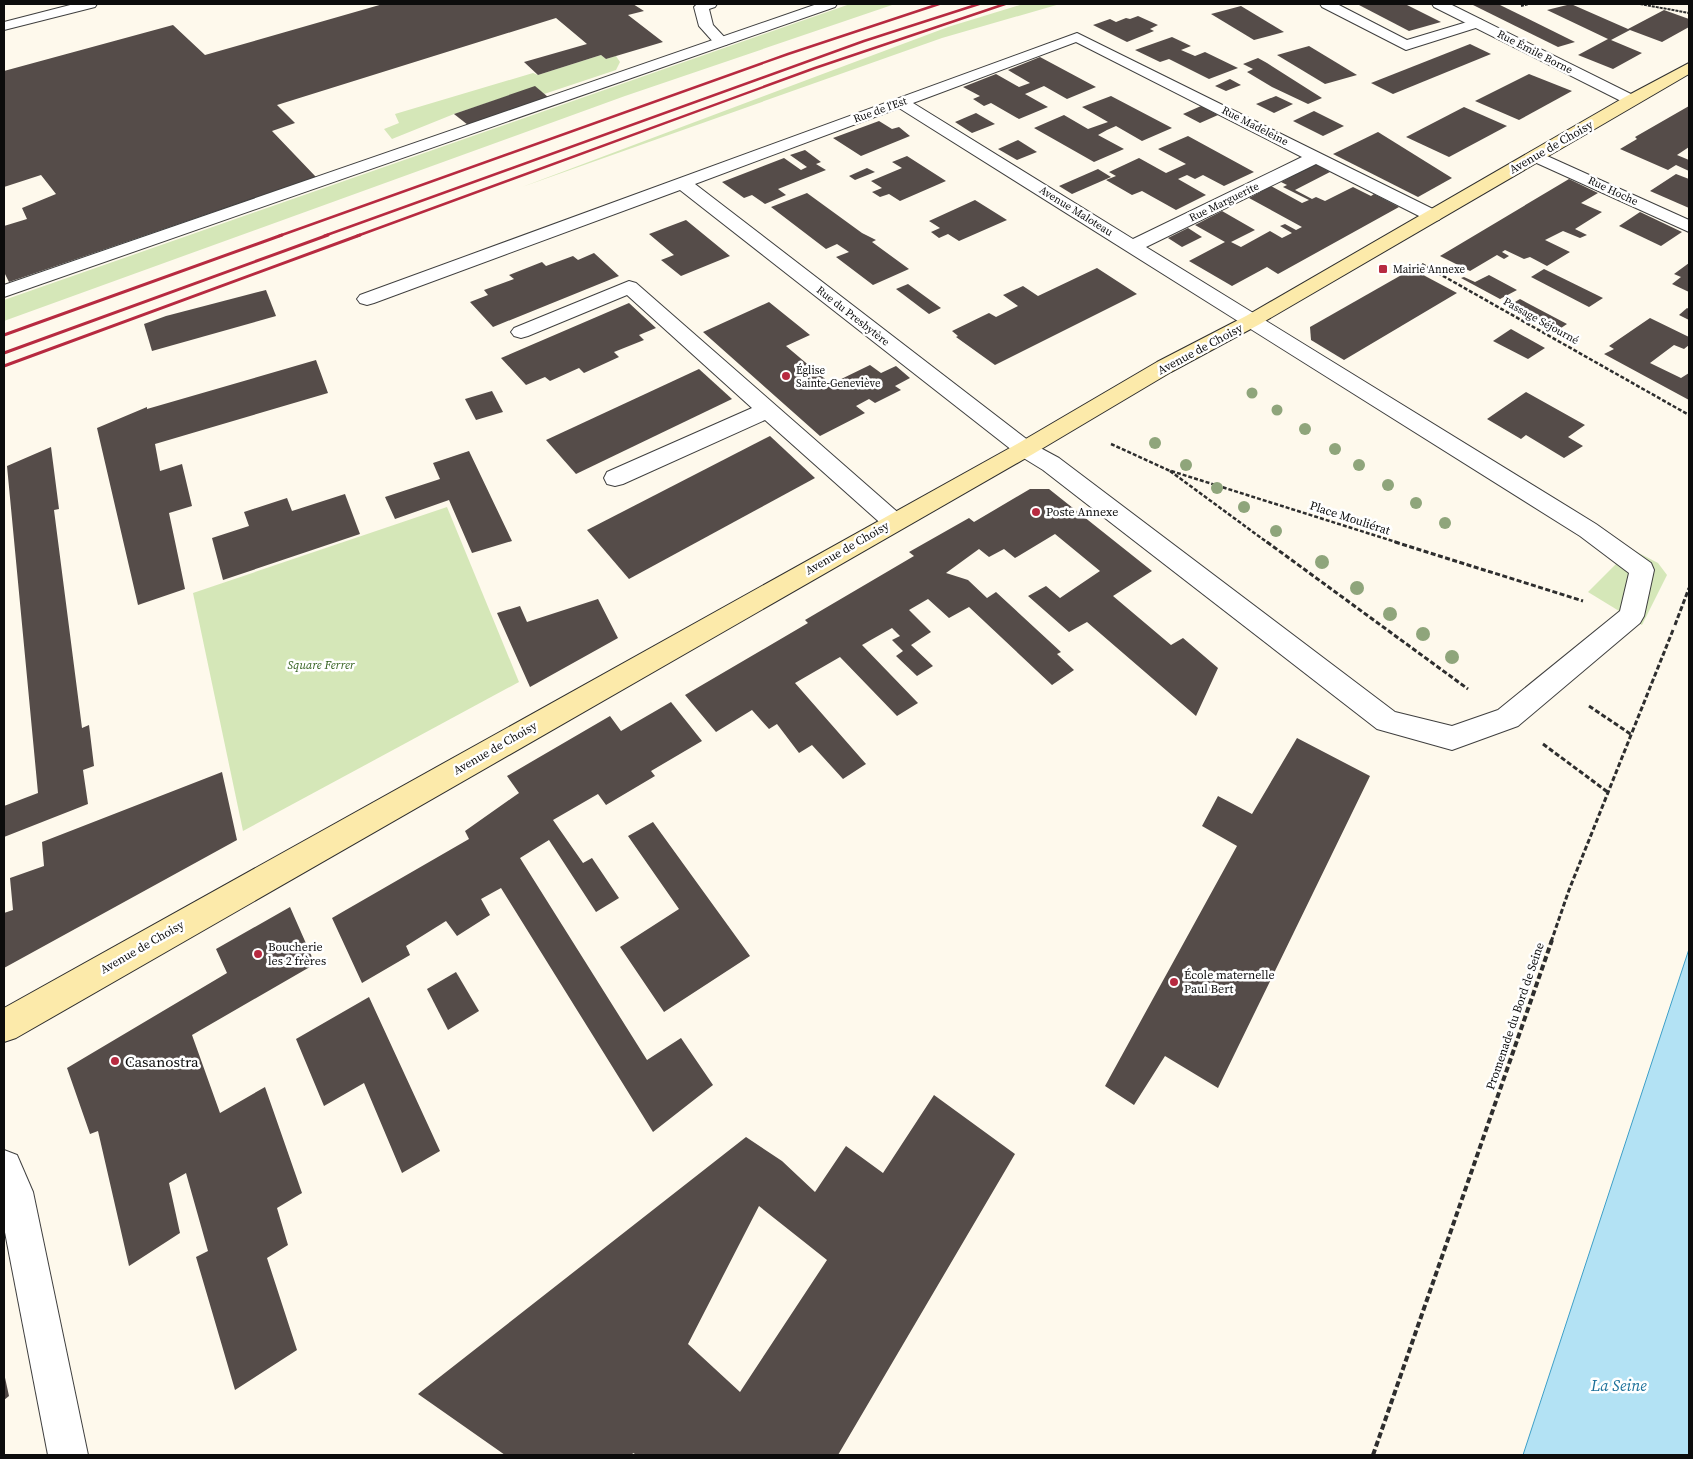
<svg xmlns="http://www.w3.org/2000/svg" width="1693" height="1459" font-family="'Source Serif 4',serif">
	<rect width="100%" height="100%" fill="#fef9ec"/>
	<g fill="#d5e7b8">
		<polygon points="850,4 895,4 625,96 4,321 4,300"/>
		<polygon points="1023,4 1060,4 942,38 522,187 948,27"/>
		<polygon points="601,55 606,59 616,56 620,62 616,70 544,94 535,87 454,114 392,139 384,129 399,123 395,114 533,73 538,75"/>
		<polygon points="447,507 519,682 243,831 193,593"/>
		<polygon points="1631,549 1658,563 1667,575 1642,625 1588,592"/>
	</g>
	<polygon fill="#b3e2f4" stroke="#3d9fc8" points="1689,949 1689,1455 1523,1455"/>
	<g fill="#554c49" fill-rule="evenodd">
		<polygon points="383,4 633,4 644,11 628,15 663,42 606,59 601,55 538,75 524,62 587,44 556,18 277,105 295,123 272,131 316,177 9,282 4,272 4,226 27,219 22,208 56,194 41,175 4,187 4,71 173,25 205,55"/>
		<polygon points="1362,4 1405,4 1441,22 1409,31 1359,5"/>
		<polygon points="1471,4 1498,4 1575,42 1558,47"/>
		<polygon points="1571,4 1628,29 1664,10 1689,19 1689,27 1662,42 1630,30 1611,40 1642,53 1613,69 1578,55 1608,39 1547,10"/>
		<polygon points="1241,6 1284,32 1254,40 1211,14"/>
		<polygon points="1138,16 1158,25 1150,29 1154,31 1127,42 1093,25 1110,19 1116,22 1126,18 1130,19"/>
		<polygon points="1172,37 1191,46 1181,50 1195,56 1205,52 1238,68 1209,79 1169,59 1160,62 1135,50"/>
		<polygon points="1470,44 1491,54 1393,94 1371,83"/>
		<polygon points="1309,46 1357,75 1325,84 1277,55"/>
		<polygon points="1040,57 1096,87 1067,99 1044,86 1025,94 1048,107 1019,119 991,103 984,106 973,99 980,96 963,87 996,74 1019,87 1030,83 1008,70"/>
		<polygon points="1258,58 1267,63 1322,98 1308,104 1272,87 1247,72 1253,69 1243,64"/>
		<polygon points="1529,74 1572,91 1519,120 1475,101"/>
		<polygon points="1230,79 1241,85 1226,91 1215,86"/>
		<polygon points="535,86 548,97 468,125 454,114"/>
		<polygon points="1111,96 1172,128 1142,141 1116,126 1107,130 1098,135 1124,149 1094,162 1034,128 1064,115 1088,129 1108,122 1082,107"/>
		<polygon points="1276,96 1293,104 1274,113 1256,104"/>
		<polygon points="1201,106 1218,115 1200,123 1183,114"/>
		<polygon points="1689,106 1689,147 1677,155 1689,160 1689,171 1676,165 1668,170 1620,149 1637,139 1635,137"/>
		<polygon points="1464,107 1507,126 1449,157 1406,137"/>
		<polygon points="1314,111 1344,126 1323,136 1293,121"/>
		<polygon points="976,113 995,124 972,133 955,122"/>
		<polygon points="879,121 892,129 899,127 910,136 861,156 833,138"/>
		<polygon points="1378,132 1452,178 1418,197 1333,154"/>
		<polygon points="1188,136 1254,172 1224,186 1203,175 1195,179 1187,175 1178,179 1206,195 1176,210 1142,191 1132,195 1106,180 1116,176 1109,172 1139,158 1166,173 1186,164 1158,149"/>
		<polygon points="1018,140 1037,152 1017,160 998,149"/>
		<polygon points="805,150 821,162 816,164 826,170 778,189 786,195 765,204 752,195 744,198 722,182 784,158 801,170 807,167 790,155"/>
		<polygon points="907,156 946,181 900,201 889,194 880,197 872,192 882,188 871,181 902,168 892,162"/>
		<polygon points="1315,164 1330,172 1295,190 1312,199 1316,197 1325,201 1353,187 1371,196 1374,194 1399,207 1278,274 1267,267 1232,286 1189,261 1225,242 1195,225 1222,211 1255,230 1231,242 1241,247 1270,231 1282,238 1292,233 1280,226 1285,224 1296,230 1302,227 1249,198 1271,186 1302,203 1309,200 1283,187 1287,185 1281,182"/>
		<polygon points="867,168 875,172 855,180 849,176"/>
		<polygon points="1098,169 1111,177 1072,194 1059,186"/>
		<polygon points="1676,174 1689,179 1689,208 1650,191"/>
		<polygon points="1569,179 1598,193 1581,203 1602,212 1575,229 1587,235 1580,238 1563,231 1545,240 1570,252 1547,266 1530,257 1524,259 1505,250 1502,252 1509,256 1504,259 1497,255 1470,271 1440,256"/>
		<polygon points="807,193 862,233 876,240 872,242 909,269 873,285 836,257 849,252 837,244 826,249 771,207"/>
		<polygon points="975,200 1007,220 959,241 948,234 939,238 931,232 940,228 929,221"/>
		<polygon points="1640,212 1682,232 1661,246 1619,226"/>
		<polygon points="686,220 730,256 681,276 661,260 674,255 649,234"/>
		<polygon points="1188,228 1202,237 1182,247 1168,238"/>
		<polygon points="594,253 619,276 493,327 470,302 488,295 484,290 514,279 509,275 542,262 546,266 573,256 578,260"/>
		<polygon points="1689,263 1689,292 1672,284 1681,277 1674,274"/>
		<polygon points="1097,268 1137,294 995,365 956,337 958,336 952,331 989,313 996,317 1018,306 1003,295 1023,286 1038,296"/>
		<polygon points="1412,269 1457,293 1344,360 1311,340 1310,327"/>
		<polygon points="1544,269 1603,298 1589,307 1531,277"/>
		<polygon points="1489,275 1517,290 1500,299 1461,278 1464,277 1475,282"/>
		<polygon points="908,284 941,308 929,314 896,289"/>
		<polygon points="266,290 276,316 152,351 144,324 166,316"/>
		<polygon points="1520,299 1567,324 1558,330 1510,305"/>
		<polygon points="769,302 810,335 786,346 831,384 870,365 881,373 896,366 910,378 895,386 901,390 875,403 869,399 856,406 865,413 820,436 703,332"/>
		<polygon points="629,303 656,328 639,335 644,340 614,352 619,357 584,373 579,368 550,381 545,377 526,385 501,358"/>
		<polygon points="1687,308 1689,309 1689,320 1679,315"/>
		<polygon points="1650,318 1689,337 1689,345 1684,349 1674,345 1650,363 1681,378 1689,373 1689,400 1604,354 1614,349 1609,346"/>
		<polygon points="1511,329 1545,348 1528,359 1493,341"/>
		<polygon points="316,360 328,393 155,444 160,471 182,464 192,506 169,513 185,589 138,605 97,428 147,407 147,409"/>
		<polygon points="699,369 732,399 576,474 546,440"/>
		<polygon points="492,391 503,412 476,420 465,399"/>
		<polygon points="1526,392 1585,425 1568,437 1583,446 1564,458 1526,435 1521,439 1487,419"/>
		<polygon points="770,436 815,478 629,579 587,530"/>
		<polygon points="51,447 59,509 54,510 82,728 89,725 94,766 83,770 88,804 4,837 4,806 38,793 7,466"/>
		<polygon points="469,451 512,541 472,553 449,500 395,519 385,497 440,479 433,463"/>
		<polygon points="1030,489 1049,489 1152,571 1113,596 1171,645 1183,638 1218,668 1196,716 1087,622 1069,632 1028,596 1046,586 1060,598 1100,571 1055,534 1015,558 1004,549 989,557 979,549 946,573 968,580 987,598 996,592 1061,652 1057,654 1074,670 1052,685 969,607 949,618 928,599 909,610 931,632 911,645 933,666 917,676 896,656 903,651 892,640 900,636 892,628 862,645 918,703 897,716 840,657 795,683 866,764 843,779 812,745 799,753 777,724 769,729 752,710 716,732 685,695 808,623 805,620 914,556 909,552 969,518 974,522"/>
		<polygon points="345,494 360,534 223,580 212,538 249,526 244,512 287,498 292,511"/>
		<polygon points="598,599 618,638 530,687 497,613 520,606 527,622"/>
		<polygon points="671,702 702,741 651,771 655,776 606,805 598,794 553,820 583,863 592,858 619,898 596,912 549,840 520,858 647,1060 681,1038 713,1085 653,1132 501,888 481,899 490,915 457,936 446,921 406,946 410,955 362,983 332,918 469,839 465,831 519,793 507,776 610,716 621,731"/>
		<polygon points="1297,738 1370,776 1218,1088 1165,1056 1134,1105 1105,1086 1237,846 1202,826 1218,796 1252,814"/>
		<polygon points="222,772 237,840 4,968 4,913 13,910 10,878 44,866 42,842"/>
		<polygon points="653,822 750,956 664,1012 620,947 679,909 628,836"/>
		<polygon points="290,907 315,964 192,1035 220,1113 265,1087 302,1193 277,1208 288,1245 267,1258 297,1350 235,1390 196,1257 208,1251 186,1173 169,1183 180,1233 129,1266 98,1131 90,1134 67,1068 227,973 216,949"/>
		<polygon points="456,972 479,1011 448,1030 427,989"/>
		<polygon points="369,997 440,1151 402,1173 364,1083 324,1106 296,1039"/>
		<path d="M934,1095L1015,1154L838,1455H637L633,1453L632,1455H505L418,1394L746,1137L782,1161L815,1192L846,1146L883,1173ZM759,1206L827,1260L740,1392L688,1344Z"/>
		<polygon points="4,1373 9,1396 4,1400"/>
	</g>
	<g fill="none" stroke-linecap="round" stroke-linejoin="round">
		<defs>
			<g id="lane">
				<polygon points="74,4 97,4 95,7 4,30 4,22"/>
				<polygon points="697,4 717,4 715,7 709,9 713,25 729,42 726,45 716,45 699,26 694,7"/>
				<polygon points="1320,4 1337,4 1407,40 1477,19 1482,20 1484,23 1482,26 1406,50 1322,7"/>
				<polygon points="629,281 636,283 902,516 906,522 902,528 894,531 886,528 765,420 623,484 615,486 607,484 604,478 607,472 752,408 627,295 528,336 521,338 514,336 511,332 514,328"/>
				<polygon points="4,1150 17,1155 33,1192 88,1455 48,1455 4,1227"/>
			</g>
			<g id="street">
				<polygon points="817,4 837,4 835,7 4,297 4,285"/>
				<polygon points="1432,4 1450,4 1637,97 1639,100 1637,103 1625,103 1434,7"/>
				<path d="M1077,33L1439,212L1442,216L1439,220L1433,221L1427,220L1316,164L1146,247L1596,524L1651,563L1654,570L1644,616L1640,623L1518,726L1452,750L1377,729L1043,470L1017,454L680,190L374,303L367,305L360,303L357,299L360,295ZM1076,42L1302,157L1133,239L913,103ZM899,108L1580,536L1629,573L1620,611L1498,710L1452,726L1395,712L1059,458L1033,444L695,184Z"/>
				<polygon points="1536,151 1689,220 1689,232 1530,160 1527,156 1530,152"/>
			</g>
			<polygon id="secondary" points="1689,63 1689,74 1260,324 1171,372 1033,454 16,1038 4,1042 4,1008 1017,444 1157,362 1246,316 1625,97"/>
		</defs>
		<use href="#lane" stroke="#3f3f3f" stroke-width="2"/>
		<use href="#street" stroke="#3f3f3f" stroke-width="2"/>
		<use href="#secondary" stroke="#2e2e2e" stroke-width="2"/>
		<g stroke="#2e2e2e" stroke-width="2" stroke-dasharray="3 1" stroke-linecap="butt">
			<polyline points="1640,4 1689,13"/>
			<polyline points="1521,6 1529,4"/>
		</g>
		<g stroke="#2e2e2e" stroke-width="2.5" stroke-dasharray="4 2" stroke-linecap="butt">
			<polyline points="1422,264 1689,415"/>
			<polyline points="1111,444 1168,470 1399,543"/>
			<polyline points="1170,471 1268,543"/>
		</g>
		<g stroke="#2e2e2e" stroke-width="3" stroke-dasharray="5 2.5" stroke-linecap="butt">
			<polyline points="1267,542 1468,689"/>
			<polyline points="1395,542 1583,601"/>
			<polyline points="1675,625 1689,588"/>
			<polyline points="1589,706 1632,735"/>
			<polyline points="1543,744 1609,793"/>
			<polyline points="1551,942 1569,890 1673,630"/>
		</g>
		<polyline stroke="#2e2e2e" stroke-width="4" stroke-dasharray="6 3" stroke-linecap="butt" points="1373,1455 1552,940"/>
		<use href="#lane" fill="#fff" fill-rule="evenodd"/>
		<use href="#street" fill="#fff" fill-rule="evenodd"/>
		<use href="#secondary" fill="#fceaaa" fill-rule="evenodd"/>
		<g stroke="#b72a40" stroke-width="2.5">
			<polyline points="279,236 788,54 939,4"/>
			<polyline points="324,236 864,41 979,4"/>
			<polyline points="357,236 815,68 1005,4"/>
		</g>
		<g stroke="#b72a40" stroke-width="3">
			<polyline points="4,335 282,235"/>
			<polyline points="4,353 328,235"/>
			<polyline points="4,366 360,235"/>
		</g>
	</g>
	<g fill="#8fa57b">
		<circle cx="1252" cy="393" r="5.5"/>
		<circle cx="1277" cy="410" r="5.5"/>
		<circle cx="1305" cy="429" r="6"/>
		<circle cx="1155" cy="443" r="6"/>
		<circle cx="1335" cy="449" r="6"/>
		<circle cx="1186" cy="465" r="6"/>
		<circle cx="1359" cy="465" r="6"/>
		<circle cx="1388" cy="485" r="6"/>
		<circle cx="1217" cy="488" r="6"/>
		<circle cx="1416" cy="503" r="6"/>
		<circle cx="1244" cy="507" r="6"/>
		<circle cx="1445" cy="523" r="6"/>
		<circle cx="1276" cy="531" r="6"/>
		<circle cx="1322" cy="562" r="7"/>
		<circle cx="1357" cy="588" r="7"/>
		<circle cx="1390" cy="614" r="7"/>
		<circle cx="1423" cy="634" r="7"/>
		<circle cx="1452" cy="657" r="7"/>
	</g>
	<g fill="#b72a40" stroke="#fff" stroke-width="2">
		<rect x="1378" y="264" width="10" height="10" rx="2.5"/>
		<circle cx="786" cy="376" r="5"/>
		<circle cx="1036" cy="512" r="5"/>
		<circle cx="258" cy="954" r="5"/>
		<circle cx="1174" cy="982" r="5"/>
		<circle cx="115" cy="1061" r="5"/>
	</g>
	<g text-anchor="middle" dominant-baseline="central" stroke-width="5" stroke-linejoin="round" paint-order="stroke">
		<g font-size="11" fill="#0c0c0c" stroke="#fff">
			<text transform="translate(1535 52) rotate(27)">Rue Émile Borne</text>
			<text transform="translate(880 110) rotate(-20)">Rue de l'Est</text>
			<text transform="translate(1255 126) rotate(27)">Rue Madeleine</text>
			<text transform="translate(1613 191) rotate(25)">Rue Hoche</text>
			<text transform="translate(1224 202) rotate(-26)">Rue Marguerite</text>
			<text transform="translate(1076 211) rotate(32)">Avenue Maloteau</text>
			<text transform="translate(853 316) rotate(38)">Rue du Presbytère</text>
			<text transform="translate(1541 321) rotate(29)">Passage Séjourné</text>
		</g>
		<g font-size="11" fill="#0c0c0c" stroke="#fff" text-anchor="start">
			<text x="1393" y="269">Mairie Annexe</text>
			<text x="796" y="370">Église<tspan x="796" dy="13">Sainte-Geneviève</tspan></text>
		</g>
		<g font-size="12" fill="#0c0c0c" stroke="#fff">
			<text transform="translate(1551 147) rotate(-30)">Avenue de Choisy</text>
			<text transform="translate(1200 349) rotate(-28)">Avenue de Choisy</text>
			<text transform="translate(1350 518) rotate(18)">Place Mouliérat</text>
			<text transform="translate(847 548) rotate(-30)">Avenue de Choisy</text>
			<text transform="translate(495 748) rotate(-30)">Avenue de Choisy</text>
			<text transform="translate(142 947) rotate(-30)">Avenue de Choisy</text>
			<text transform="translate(1515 1016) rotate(-71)">Promenade du Bord de Seine</text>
		</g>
		<g font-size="12" fill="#0c0c0c" stroke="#fff" text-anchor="start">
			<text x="1046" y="512">Poste Annexe</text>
			<text x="268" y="947">Boucherie<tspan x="268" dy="14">les 2 frères</tspan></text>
			<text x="1184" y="975">École maternelle<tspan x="1184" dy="14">Paul Bert</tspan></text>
		</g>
		<g font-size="12" font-style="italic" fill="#34611f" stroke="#fff">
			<text x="321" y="665">Square Ferrer</text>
		</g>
		<g font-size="15" fill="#0c0c0c" stroke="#fff" text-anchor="start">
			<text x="125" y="1061">Casanostra</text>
		</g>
		<g font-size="16" font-style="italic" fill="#1b7099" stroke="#fff">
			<text x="1619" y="1385">La Seine</text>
		</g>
	</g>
	<rect width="1693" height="1459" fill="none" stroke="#0c0c0c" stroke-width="10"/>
</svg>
